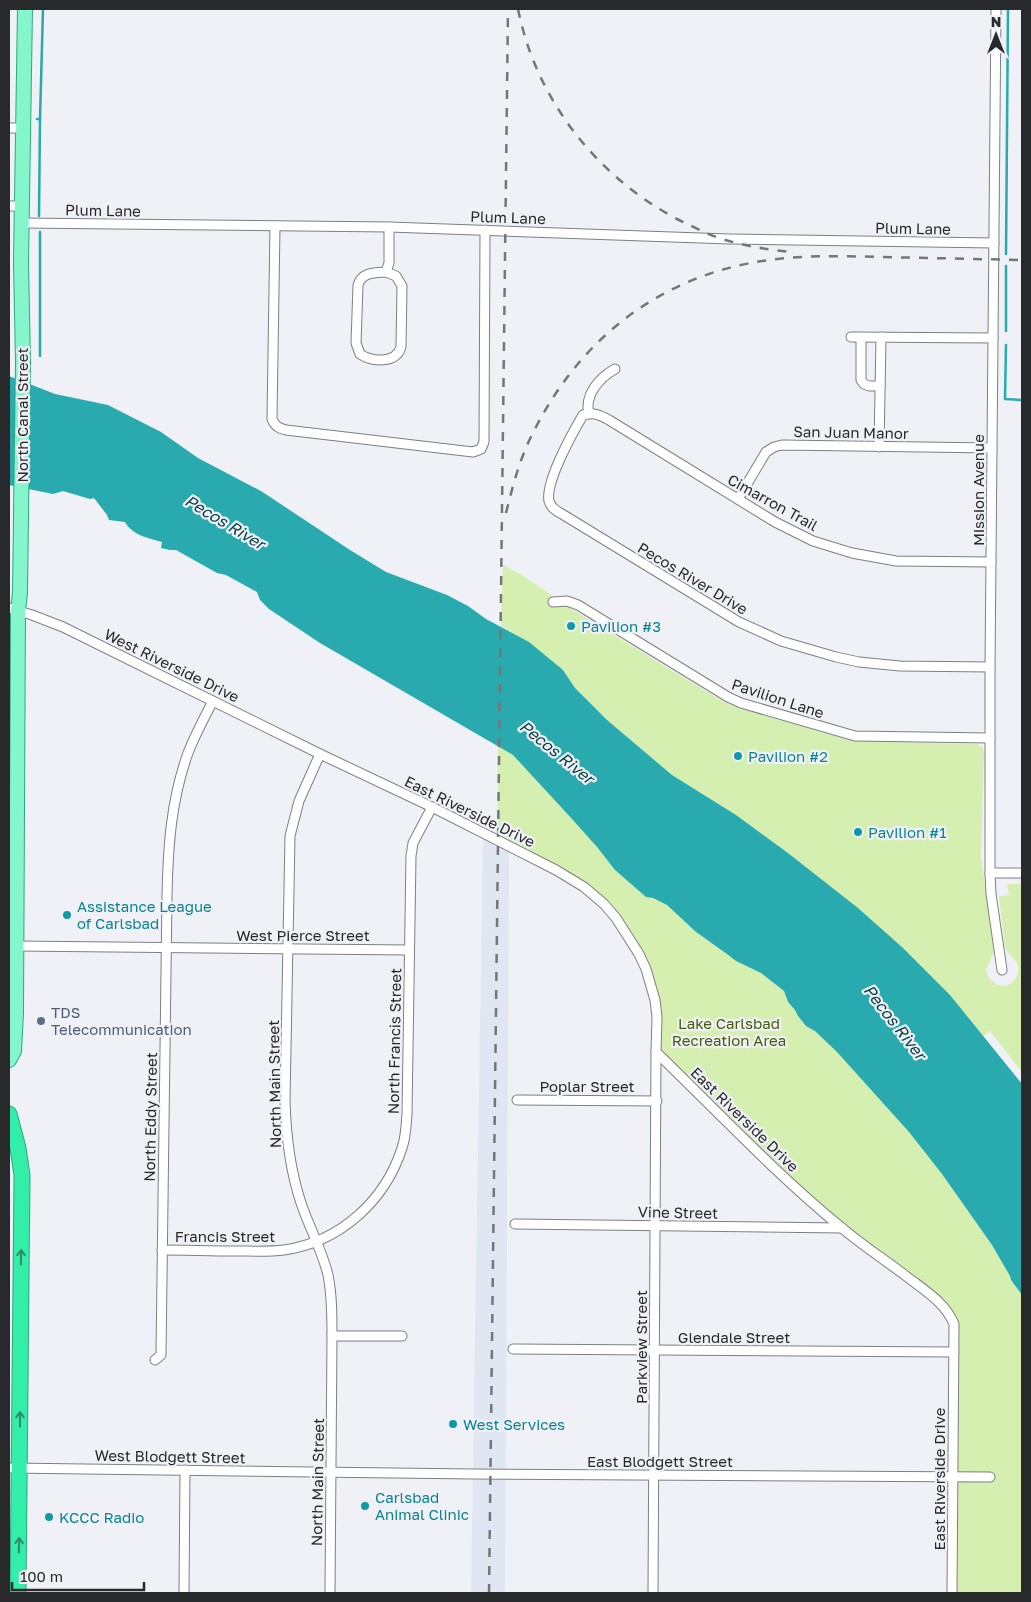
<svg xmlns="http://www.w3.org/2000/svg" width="1031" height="1602" font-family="'Golos Text',sans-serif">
	<rect width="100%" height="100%" fill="#eff1f6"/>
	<polygon fill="#e0e6f2" points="483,833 509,846 505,1593 471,1593"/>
	<g fill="#d4efaf">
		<path d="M503,565L522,575L573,610L717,698L738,708L853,741L977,744L982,747L984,752L981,855L994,952L986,970C992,994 1020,988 1018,967C1017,958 1008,956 1005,948L999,896L1009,895L1007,884H1022V1072L990,1031L983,1036L950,995L858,908L788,853L736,815L672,775L607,720L589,703L575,688L563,670L509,630L501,626Z"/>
		<polygon points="498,746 513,755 572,819 597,847 615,870 646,897 653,898 667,905 696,932 727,954 736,961 761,973 784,991 788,1002 795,1010 798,1016 806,1026 815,1031 837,1052 909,1132 942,1174 992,1245 1010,1276 1011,1280 1022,1295 1022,1593 952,1593 952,1318 842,1228 656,1052 657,1017 646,969 604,904 498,840"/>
	</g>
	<path fill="#28aaae" d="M9,376L55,394L108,405L161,432L198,458L261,491L350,550L386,572L447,595L468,606L486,619L529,642L563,670L575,688L607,720L672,775L736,815L788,853L858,908L903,948L950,995L1022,1084V1295L1011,1280L1010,1276L992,1245L942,1174L909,1132L837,1052L815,1031L806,1026L798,1016L795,1010L788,1002L784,991L761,973L736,961L727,954L696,932L667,905L653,898L646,897L615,870L597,847L572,819L513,755L320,643L269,609L260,600L257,592L226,575L217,573L176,550H170L161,548L162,542C148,538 132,535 125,522L109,520L107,515L94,498L90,499L63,491L53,494L9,485Z"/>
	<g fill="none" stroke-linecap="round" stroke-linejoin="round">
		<g stroke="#28aaae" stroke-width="2.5">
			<polyline points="37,119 40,119 39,216"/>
			<polyline points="40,119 43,9"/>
			<polyline points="1006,254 1008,9"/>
			<polyline points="1006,331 1006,266"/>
			<polyline points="1006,345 1005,399 1022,400"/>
			<polyline points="40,356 40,232"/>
		</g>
		<defs>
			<g id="street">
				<polyline points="996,9 990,667 990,873 991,894 1002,970"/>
				<polyline points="9,128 23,128"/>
				<polyline points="9,206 22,206"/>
				<polyline points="22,223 389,227 729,239 994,243"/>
				<path d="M275,226L272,419C275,426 278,428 286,430L473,452L481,449L484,442L485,230"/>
				<path d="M386,272L396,276L402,286L401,347C396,364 372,362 360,354L356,343L358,285C362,272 374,273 386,272Z"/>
				<polyline points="386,272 389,263 389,227"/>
				<polyline points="851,337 993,338"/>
				<polyline points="861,337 861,380 864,384 869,386 880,386"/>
				<path d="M589,414C584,395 599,378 615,369"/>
				<polyline points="879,447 881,337"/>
				<polyline points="738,499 766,452 774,447 782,445 992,448"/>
				<polyline points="553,602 567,601 578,605 728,697 741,703 855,736 990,738"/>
				<path d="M9,608L32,615L63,627L320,754L432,807L556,870L584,887L604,904L616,918L639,954L646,969L655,1000L657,1017L656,1052C717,1111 776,1174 842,1228C862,1245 885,1260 906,1276C924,1290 945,1302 954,1324L952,1593"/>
				<path d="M990,667L900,666L859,662L836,657L781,641L739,622L562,514C556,511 551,508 549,501C545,482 573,432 583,415C594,412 600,415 609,420L775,522L813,541L852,553L896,561L991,562"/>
				<path d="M320,754L299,801L290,836L285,1101C286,1136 290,1170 301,1203C309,1227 322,1250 328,1275C332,1295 332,1315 332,1336L330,1593"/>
				<polyline points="990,873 1022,873"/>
				<polyline points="16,946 409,950"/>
				<polyline points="517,1100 657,1101"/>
				<polyline points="515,1224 842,1228"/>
				<path d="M162,1250C186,1250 210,1251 235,1251C251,1251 268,1252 284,1250C340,1242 385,1201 402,1148C406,1137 406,1125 407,1114L411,856L413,843L432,807"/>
				<polyline points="332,1336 402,1336"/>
				<polyline points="513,1349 954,1352"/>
				<path d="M155,1360L161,1355L167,896C168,847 171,800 188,753C195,735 204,718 213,701"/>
				<polyline points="9,1468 474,1474 990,1477"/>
				<polyline points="184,1593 185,1470"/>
				<polyline points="653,1593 656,1052"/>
			</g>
			<polyline id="primary" points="9,1060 14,1051 16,1013 18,610 20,593 23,362 21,263 25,9"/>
			<polyline id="highway" points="9,1114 18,1148 22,1175 18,1593"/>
		</defs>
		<use href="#street" stroke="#7c7f83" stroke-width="11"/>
		<use href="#primary" stroke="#2fa97c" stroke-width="16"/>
		<use href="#highway" stroke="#2fa97c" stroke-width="17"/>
		<use href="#street" stroke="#fff" stroke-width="9"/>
		<use href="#primary" stroke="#85f5cb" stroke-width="14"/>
		<use href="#highway" stroke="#33eea8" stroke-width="15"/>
		<g stroke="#747679" stroke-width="2.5" stroke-dasharray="9 9" stroke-linecap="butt">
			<path d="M518,9C536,99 596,176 677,219C692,226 706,234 722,239C745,246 769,250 793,252"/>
			<path d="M506,513C513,485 520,457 534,431C581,337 663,274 769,260C806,255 844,256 882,257C929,258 976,259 1022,260"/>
			<polyline points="489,1593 508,9"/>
		</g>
	</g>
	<defs><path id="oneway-shaft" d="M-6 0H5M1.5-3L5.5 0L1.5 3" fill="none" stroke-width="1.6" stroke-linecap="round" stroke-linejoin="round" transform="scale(1.25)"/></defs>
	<g stroke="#2e8c6a">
		<use href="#oneway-shaft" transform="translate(21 1257) rotate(-89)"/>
		<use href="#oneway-shaft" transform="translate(20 1419) rotate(-90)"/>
		<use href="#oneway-shaft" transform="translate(19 1545) rotate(-89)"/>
	</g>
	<g fill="#0f9aa8" stroke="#eff1f6" stroke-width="2">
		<circle cx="571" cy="626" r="5"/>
		<circle cx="738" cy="756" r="5"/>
		<circle cx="858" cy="832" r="5"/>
		<circle cx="67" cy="915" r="5"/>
		<circle cx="453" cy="1424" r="5"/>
		<circle cx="365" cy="1506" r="5"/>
		<circle cx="49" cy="1517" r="5"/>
	</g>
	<circle fill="#5c6f8a" stroke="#eff1f6" stroke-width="2" cx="41" cy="1021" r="5"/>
	<g text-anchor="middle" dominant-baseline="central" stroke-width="4.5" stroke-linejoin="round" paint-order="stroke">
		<g font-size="15" fill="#28292b" stroke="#eff1f6">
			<text transform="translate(103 210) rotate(1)">Plum Lane</text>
			<text transform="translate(508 217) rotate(2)">Plum Lane</text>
			<text transform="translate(913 228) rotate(1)">Plum Lane</text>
			<text transform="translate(22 415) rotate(-90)">North Canal Street</text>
			<text transform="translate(851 432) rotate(1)">San Juan Manor</text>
			<text transform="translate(978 490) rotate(-90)">Mission Avenue</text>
			<text transform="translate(773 502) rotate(29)">Cimarron Trail</text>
			<text transform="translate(693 578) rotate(31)">Pecos River Drive</text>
			<text transform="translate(172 665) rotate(26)">West Riverside Drive</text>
			<text transform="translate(778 698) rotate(18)">Pavilion Lane</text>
			<text transform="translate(470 811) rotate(26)">East Riverside Drive</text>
			<text x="303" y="935">West Pierce Street</text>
			<text transform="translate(394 1041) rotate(-89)">North Francis Street</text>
			<text transform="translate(274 1084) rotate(-91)">North Main Street</text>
			<text x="587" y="1086">Poplar Street</text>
			<text transform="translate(150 1117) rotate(-89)">North Eddy Street</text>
			<text transform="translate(745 1119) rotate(44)">East Riverside Drive</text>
			<text transform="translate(678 1212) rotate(1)">Vine Street</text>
			<text x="225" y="1236">Francis Street</text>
			<text x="734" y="1337">Glendale Street</text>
			<text transform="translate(641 1347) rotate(-90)">Parkview Street</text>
			<text transform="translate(170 1456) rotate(1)">West Blodgett Street</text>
			<text x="660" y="1461">East Blodgett Street</text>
			<text transform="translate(939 1479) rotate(-90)">East Riverside Drive</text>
			<text transform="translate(317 1482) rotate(-89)">North Main Street</text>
		</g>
		<g font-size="15" fill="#0d838f" stroke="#eff1f6" text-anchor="start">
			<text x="581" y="626">Pavilion #3</text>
			<text x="748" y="756">Pavilion #2</text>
			<text x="868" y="832">Pavilion #1</text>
			<text x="77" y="906">Assistance League<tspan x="77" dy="17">of Carlsbad</tspan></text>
			<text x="463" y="1424">West Services</text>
			<text x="375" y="1497">Carlsbad<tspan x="375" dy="17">Animal Clinic</tspan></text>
			<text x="59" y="1517">KCCC Radio</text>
		</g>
		<g font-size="15" fill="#4e5e75" stroke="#eff1f6" text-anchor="start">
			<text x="51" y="1012">TDS<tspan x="51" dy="17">Telecommunication</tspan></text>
		</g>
		<g font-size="15" fill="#445e09" stroke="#eff1f6">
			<text x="729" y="1023">Lake Carlsbad<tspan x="729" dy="17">Recreation Area</tspan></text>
		</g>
		<g font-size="16" font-style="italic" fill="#0a4244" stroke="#eff1f6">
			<text transform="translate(225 522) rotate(31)">Pecos River</text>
			<text transform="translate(557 752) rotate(39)">Pecos River</text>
			<text transform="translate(895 1022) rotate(52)">Pecos River</text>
		</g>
	</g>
	<rect width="1031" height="1602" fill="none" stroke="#28292b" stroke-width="20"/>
	<g transform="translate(996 35)" stroke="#eff1f6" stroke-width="4" paint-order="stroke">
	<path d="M0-4L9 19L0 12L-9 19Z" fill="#28292b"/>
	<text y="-8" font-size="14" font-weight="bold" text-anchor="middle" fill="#28292b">N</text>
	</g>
	<path d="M12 1582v8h132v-8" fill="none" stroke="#28292b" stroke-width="2.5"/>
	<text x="20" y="1582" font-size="15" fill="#28292b" stroke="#eff1f6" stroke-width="4" paint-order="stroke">100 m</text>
</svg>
